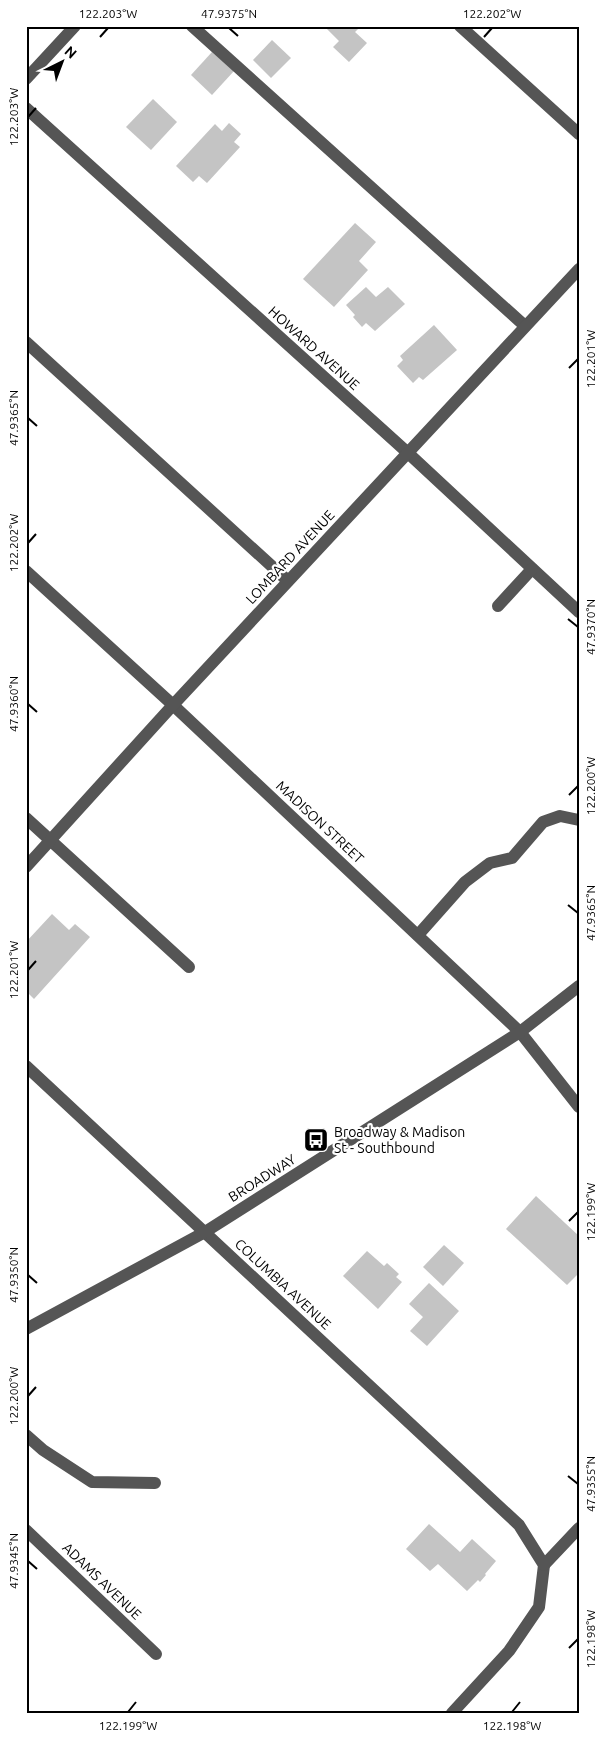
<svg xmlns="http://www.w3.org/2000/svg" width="605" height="1739" font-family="Ubuntu,sans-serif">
	<rect width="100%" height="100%" fill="#fff"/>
	<g fill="#c4c4c4">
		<polygon points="324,26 361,26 355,32 367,43 349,62 333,47 339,41"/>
		<polygon points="272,40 291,58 271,78 253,60"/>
		<polygon points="212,52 234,71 212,95 191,75"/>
		<polygon points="153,99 177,122 151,150 126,127"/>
		<polygon points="229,123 241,134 234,142 240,147 207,183 199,176 193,182 176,166 215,124 222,131"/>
		<polygon points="355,223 376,242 359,261 368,270 334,307 303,279"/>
		<polygon points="366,287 376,297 388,287 405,304 375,331 366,323 362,327 353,317 355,315 346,305"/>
		<polygon points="434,325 457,350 423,380 419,377 413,383 397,366 403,360 400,356"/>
		<polygon points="52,914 69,930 75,924 90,937 34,999 26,991 26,942"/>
		<polygon points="536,1196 579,1236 579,1273 567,1285 506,1229"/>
		<polygon points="444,1245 464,1263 443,1286 423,1267"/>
		<polygon points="367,1251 384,1266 387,1263 399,1274 396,1277 402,1282 378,1309 343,1276"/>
		<polygon points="429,1283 459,1311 427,1346 410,1331 423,1317 409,1304"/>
		<polygon points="429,1524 460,1552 472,1539 496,1561 485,1574 486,1575 480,1582 478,1580 467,1591 438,1564 430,1571 406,1549"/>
	</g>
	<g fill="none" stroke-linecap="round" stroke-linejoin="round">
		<g stroke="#555" stroke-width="12">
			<polyline points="192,26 525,326"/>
			<polyline points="460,26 579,134"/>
			<polyline points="26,79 75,26"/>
			<polyline points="26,108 408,453 579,612"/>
			<polyline points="26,342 288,581"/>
			<polyline points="26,571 173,705 520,1032 579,1107"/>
			<polyline points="498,606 532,569"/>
			<polyline points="26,818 189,967"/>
			<polyline points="26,867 173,705 579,269"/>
			<polyline points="418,935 465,882 490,863 512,858 543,822 560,816 579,820"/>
			<polyline points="26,1066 519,1525 544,1565 539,1607 509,1651 452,1713"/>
			<polyline points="26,1329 205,1232 520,1032 579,986"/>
			<polyline points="26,1435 43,1450 92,1482 155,1483"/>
			<polyline points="26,1530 156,1654"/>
			<polyline points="544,1565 579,1528"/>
		</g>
	</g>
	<path fill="none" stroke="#000" stroke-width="2" d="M229,28L238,36M100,37L108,28M484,37L492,28M28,117L36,108M569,368L578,359M28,418L37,426M28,543L36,534M568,619L578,627M28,704L37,712M569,795L578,786M568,905L578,913M28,970L36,961M569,1221L578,1212M28,1275L37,1283M28,1396L36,1387M568,1476L578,1484M28,1561L37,1569M569,1648L578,1639M128,1712L136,1702M512,1712L520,1702"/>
	<defs>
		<symbol id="bus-square" viewBox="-11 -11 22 22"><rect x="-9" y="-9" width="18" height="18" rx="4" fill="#000" stroke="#fff"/><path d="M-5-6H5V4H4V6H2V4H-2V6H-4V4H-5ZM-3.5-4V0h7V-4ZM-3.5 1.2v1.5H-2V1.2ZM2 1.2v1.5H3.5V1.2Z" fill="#fff"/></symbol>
	</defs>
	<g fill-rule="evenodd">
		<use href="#bus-square" x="302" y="1126" width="28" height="28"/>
	</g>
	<g text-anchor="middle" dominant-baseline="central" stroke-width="4.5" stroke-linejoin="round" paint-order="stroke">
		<g font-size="14" fill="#000" stroke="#fff">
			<text transform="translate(314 348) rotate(42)">HOWARD AVENUE</text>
			<text transform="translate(290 557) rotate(-47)">LOMBARD AVENUE</text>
			<text transform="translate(320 822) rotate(43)">MADISON STREET</text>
			<text transform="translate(262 1178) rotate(-32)">BROADWAY</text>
			<text transform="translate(283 1284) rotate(43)">COLUMBIA AVENUE</text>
			<text transform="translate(102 1581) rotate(44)">ADAMS AVENUE</text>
		</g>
		<g font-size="14" fill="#000" stroke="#fff" text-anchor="start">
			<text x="334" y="1132">Broadway &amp; Madison<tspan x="334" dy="16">St - Southbound</tspan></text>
		</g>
	</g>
	<rect width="605" height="1739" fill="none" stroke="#ffffff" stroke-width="55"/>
	<g transform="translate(62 62) rotate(42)" stroke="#ffffff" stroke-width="4" paint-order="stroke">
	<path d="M0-4L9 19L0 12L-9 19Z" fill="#000000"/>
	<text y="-8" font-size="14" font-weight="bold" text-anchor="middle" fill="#000000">N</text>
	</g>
	<rect x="28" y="28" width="550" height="1684" fill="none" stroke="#000" stroke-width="2"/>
	<g font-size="12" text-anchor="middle" fill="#000">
		<text x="108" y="18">122.203°W</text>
		<text x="229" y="18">47.9375°N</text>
		<text x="492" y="18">122.202°W</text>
		<text transform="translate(14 117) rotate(-90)" y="4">122.203°W</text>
		<text transform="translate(591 359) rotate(-90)" y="4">122.201°W</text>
		<text transform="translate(14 418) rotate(-90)" y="4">47.9365°N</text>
		<text transform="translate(14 543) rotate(-90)" y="4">122.202°W</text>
		<text transform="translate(591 627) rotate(-90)" y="4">47.9370°N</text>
		<text transform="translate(14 704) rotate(-90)" y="4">47.9360°N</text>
		<text transform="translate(591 786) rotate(-90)" y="4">122.200°W</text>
		<text transform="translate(591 913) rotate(-90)" y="4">47.9365°N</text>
		<text transform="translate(14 970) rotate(-90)" y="4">122.201°W</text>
		<text transform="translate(591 1212) rotate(-90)" y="4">122.199°W</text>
		<text transform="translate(14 1275) rotate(-90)" y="4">47.9350°N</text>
		<text transform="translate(14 1396) rotate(-90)" y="4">122.200°W</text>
		<text transform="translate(591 1484) rotate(-90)" y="4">47.9355°N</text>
		<text transform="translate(14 1561) rotate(-90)" y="4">47.9345°N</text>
		<text transform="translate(591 1639) rotate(-90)" y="4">122.198°W</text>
		<text x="128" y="1730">122.199°W</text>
		<text x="512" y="1730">122.198°W</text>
	</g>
</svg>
